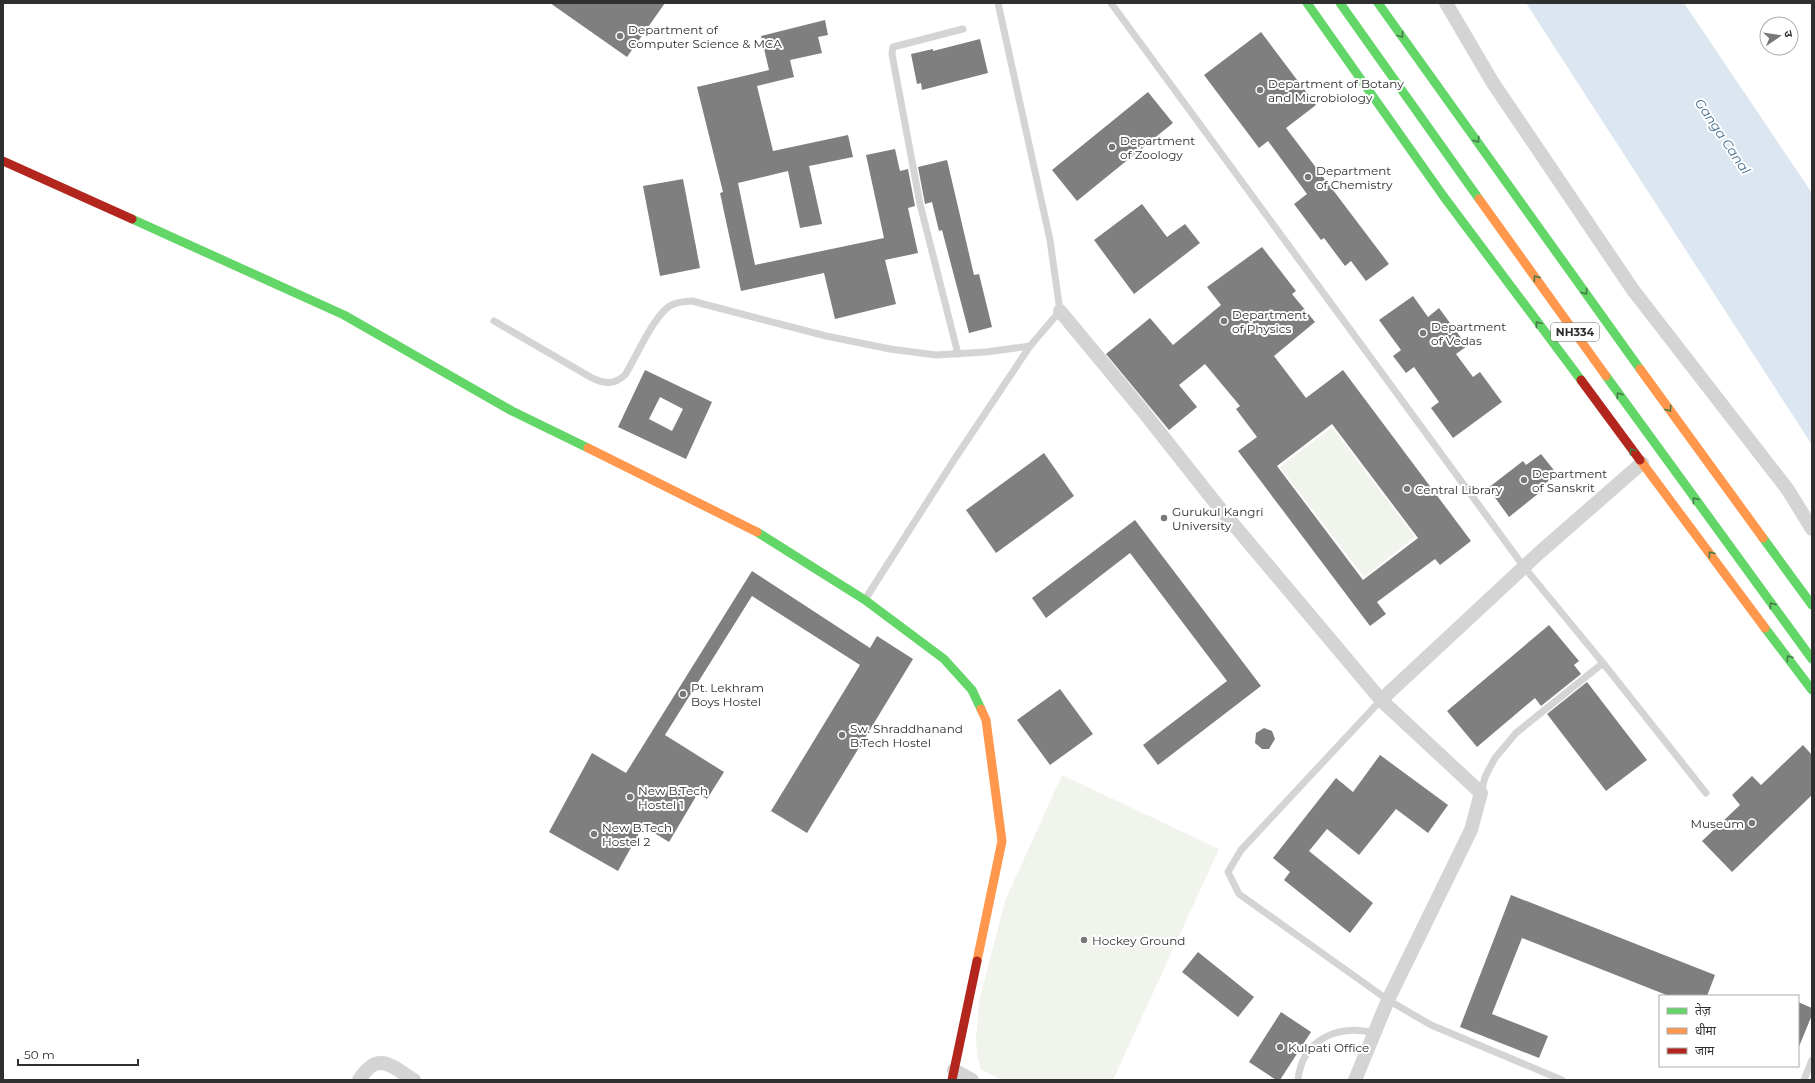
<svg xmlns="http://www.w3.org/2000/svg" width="1815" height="1083" font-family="Montserrat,'Noto Sans Devanagari',sans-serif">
	<rect width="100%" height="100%" fill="#fff"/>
	<g fill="#f0f4ec">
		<polygon points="1332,427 1415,537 1364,577 1280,467"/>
		<polygon points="1062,775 1219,849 1113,1080 1002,1080 981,1070 977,1055 976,1039 979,1001 1005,901"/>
	</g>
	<polygon fill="#dbe6f0" points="1526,3 1684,3 1812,193 1812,445"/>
	<g fill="#7f7f7f" fill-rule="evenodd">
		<polygon points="550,3 665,3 627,57"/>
		<polygon points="825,20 828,35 818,37 822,53 790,60 794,77 757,86 773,151 848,135 853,157 809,166 822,224 800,228 788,171 738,183 755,265 884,238 866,155 895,149 900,171 908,169 915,206 908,208 918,253 885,260 896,304 835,319 824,273 741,291 720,193 723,192 697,87 769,70 761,36"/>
		<polygon points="1261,32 1316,105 1286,128 1389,264 1366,281 1351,261 1345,266 1324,238 1321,240 1294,204 1307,194 1268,141 1259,148 1204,75"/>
		<polygon points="980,39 988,73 922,90 921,83 917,84 911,54 933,49 933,51"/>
		<polygon points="1148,92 1173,123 1077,201 1052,170"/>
		<polygon points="947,160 974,275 979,274 992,327 969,333 942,230 939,231 932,202 925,204 918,167"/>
		<polygon points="683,179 700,268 660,276 643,186"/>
		<polygon points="1142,204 1167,237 1185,224 1200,243 1134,294 1094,240"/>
		<path d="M1262,247L1296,291L1292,294L1315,322L1274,356L1306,398L1343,370L1471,541L1440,565L1435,559L1377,602L1386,614L1370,626L1238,451L1257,437L1236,409L1240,406L1205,364L1179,385L1197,407L1169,430L1106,354L1150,318L1173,345L1221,305L1207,287ZM1332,424L1418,538L1363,580L1277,466Z"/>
		<polygon points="1413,296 1428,317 1439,308 1467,346 1456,354 1473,377 1480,372 1502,402 1453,438 1431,408 1439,402 1414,367 1406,373 1393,356 1401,350 1379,320"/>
		<path d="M645,370L712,402L686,459L618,427ZM660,397L683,409L672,431L649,419Z"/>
		<polygon points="1044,453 1074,496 996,553 966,510"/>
		<polygon points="1541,454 1557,474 1542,486 1544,489 1509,517 1488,488 1523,461 1526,465"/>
		<polygon points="1135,520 1261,686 1158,765 1143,745 1227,681 1130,553 1046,618 1032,598"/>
		<polygon points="752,571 870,648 877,636 913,659 807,833 771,811 860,665 752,596 665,735 724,772 707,799 698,793 669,842 643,826 618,871 549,832 592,753 626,773"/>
		<polygon points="1549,625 1579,661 1574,665 1581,674 1541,706 1535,698 1477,747 1447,711"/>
		<polygon points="1587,682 1647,760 1606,791 1547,714"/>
		<polygon points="1060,689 1093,734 1050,765 1017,720"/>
		<polygon points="1264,728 1272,731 1275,739 1269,749 1262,749 1255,743 1256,733"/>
		<polygon points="1803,745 1812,755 1812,795 1732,872 1702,841 1740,805 1732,795 1752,776 1761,785"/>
		<polygon points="1380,755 1448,805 1428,833 1396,809 1359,855 1327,829 1309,851 1373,903 1350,933 1284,880 1290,872 1273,858 1336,778 1353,792"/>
		<polygon points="1511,895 1715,975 1707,996 1669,996 1522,938 1492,1014 1548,1036 1539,1058 1460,1027"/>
		<polygon points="1198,952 1254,997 1238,1017 1182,972"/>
		<polygon points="1798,1002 1812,1008 1812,1015 1798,1049"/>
		<polygon points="1281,1012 1311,1032 1280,1080 1276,1080 1249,1062"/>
	</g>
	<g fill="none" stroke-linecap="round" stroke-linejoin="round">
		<g stroke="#d4d4d4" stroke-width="7">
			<polyline points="1111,3 1524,567 1603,663 1516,733 1495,758 1485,777 1481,793"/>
			<path d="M494,321L592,378C605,384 614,385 625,375C636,357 651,322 666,309C673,302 683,302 692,301L826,336L890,349L936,355L986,352L1030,346"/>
			<polyline points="958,354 920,204 892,54 893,47 963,29"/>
			<polyline points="866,598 954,460 1030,346 1060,311 1050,240 998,3"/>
			<polyline points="1603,663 1706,793"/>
			<polyline points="1381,700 1241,850 1228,872 1239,894 1388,1000 1431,1025 1562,1080"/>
			<path d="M1298,1080C1302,1039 1338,1024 1375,1033"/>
			<polyline points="1804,1080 1812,1060"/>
		</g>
		<g stroke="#d4d4d4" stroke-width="14">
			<polyline points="1446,3 1493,83 1633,290 1788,490 1812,529"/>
			<polyline points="1060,311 1142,410 1218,506 1381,700 1481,793 1471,830 1388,1000 1355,1080"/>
			<polyline points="1381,700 1539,553 1642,463"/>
			<polyline points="954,1070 972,1080"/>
			<path d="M359,1080C378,1050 391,1066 414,1080"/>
		</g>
		<g stroke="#63d668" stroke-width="9">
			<polyline points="1307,3 1444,197 1581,380"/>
			<polyline points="1340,3 1479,199"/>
			<polyline points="1378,3 1640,369"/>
			<polyline points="132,219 344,315 512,411 588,448"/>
			<polyline points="1606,376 1812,659"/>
			<polyline points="757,532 865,600 944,659 972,690 981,709"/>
			<polyline points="1763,538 1812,605"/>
			<polyline points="1765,628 1812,690"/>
		</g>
		<g stroke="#ff974d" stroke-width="9">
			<polyline points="1479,199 1606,376"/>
			<polyline points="1640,369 1763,538"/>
			<polyline points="588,448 757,532"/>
			<polyline points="1640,460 1765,628"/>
			<polyline points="977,961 1002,841 986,720 981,709"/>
		</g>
		<g stroke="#b3261e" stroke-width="9">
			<polyline points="3,161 132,219"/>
			<polyline points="1581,380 1640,460"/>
			<polyline points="952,1080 977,961"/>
		</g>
	</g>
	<defs><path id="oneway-chevron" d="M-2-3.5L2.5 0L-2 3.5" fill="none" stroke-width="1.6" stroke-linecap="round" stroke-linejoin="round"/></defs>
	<g stroke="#467a49">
		<use href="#oneway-chevron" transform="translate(1401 35) rotate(54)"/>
		<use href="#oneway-chevron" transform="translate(1477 140) rotate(54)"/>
		<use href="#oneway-chevron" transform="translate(1536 278) rotate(-125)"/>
		<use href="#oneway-chevron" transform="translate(1585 292) rotate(54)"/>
		<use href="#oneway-chevron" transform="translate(1538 324) rotate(-127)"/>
		<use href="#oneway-chevron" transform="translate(1619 395) rotate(-125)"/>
		<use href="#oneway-chevron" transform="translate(1669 409) rotate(54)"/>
		<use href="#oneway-chevron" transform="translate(1632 451) rotate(-127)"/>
		<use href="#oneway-chevron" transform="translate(1695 500) rotate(-126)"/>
		<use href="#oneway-chevron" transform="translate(1711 554) rotate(-127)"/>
		<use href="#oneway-chevron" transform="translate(1772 605) rotate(-126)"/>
		<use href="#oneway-chevron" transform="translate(1789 658) rotate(-126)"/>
	</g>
	<g fill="#787878" stroke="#fff" stroke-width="1.5">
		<circle cx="620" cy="36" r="4"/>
		<circle cx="1260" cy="90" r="4"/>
		<circle cx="1112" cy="147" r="4"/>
		<circle cx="1308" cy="177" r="4"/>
		<circle cx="1224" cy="321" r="4"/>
		<circle cx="1423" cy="333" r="4"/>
		<circle cx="1524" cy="480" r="4"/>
		<circle cx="1407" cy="489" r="4"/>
		<circle cx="1164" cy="518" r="4"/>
		<circle cx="683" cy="694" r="4"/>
		<circle cx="842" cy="735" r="4"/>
		<circle cx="630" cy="797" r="4"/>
		<circle cx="1752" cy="823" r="4"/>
		<circle cx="594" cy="834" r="4"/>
		<circle cx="1084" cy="940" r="4"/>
		<circle cx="1280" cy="1047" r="4"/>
	</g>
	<g text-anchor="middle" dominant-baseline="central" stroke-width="4" stroke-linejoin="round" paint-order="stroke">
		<rect fill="#fff" stroke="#6d6d6d" stroke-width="1" x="1551" y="323" width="48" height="18" rx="3"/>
		<g font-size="11" font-weight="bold" fill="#2f2f2f">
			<text x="1575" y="332">NH334</text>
		</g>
		<g font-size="12" fill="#2f2f2f" stroke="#fff" text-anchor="start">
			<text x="628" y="29">Department of<tspan x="628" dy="14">Computer Science &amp; MCA</tspan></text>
			<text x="1268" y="83">Department of Botany<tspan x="1268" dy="14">and Microbiology</tspan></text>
			<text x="1120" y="140">Department<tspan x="1120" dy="14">of Zoology</tspan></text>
			<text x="1316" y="170">Department<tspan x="1316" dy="14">of Chemistry</tspan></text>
			<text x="1232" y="314">Department<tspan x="1232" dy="14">of Physics</tspan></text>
			<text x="1431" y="326">Department<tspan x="1431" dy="14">of Vedas</tspan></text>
			<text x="1532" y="473">Department<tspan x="1532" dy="14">of Sanskrit</tspan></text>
			<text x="1415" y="489">Central Library</text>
			<text x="1172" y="511">Gurukul Kangri<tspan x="1172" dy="14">University</tspan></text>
			<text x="691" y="687">Pt. Lekhram<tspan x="691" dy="14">Boys Hostel</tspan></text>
			<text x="850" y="728">Sw. Shraddhanand<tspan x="850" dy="14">B.Tech Hostel</tspan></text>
			<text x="638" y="790">New B.Tech<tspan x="638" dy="14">Hostel 1</tspan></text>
			<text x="1744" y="823" text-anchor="end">Museum</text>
			<text x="602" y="827">New B.Tech<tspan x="602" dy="14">Hostel 2</tspan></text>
			<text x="1092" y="940">Hockey Ground</text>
			<text x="1288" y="1047">Kulpati Office</text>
		</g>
		<g font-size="13" font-style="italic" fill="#426b8b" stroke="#fff">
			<text transform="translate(1723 136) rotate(56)">Ganga Canal</text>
		</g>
	</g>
	<rect width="1815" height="1083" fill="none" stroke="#2f2f2f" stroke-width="8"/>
	<rect x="1659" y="995" width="140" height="72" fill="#ffffff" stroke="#acacac"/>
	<rect x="1667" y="1008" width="20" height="6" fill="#63d668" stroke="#acacac"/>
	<text x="1695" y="1015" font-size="12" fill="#2f2f2f">तेज़</text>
	<rect x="1667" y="1028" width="20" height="6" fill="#ff974d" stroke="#acacac"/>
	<text x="1695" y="1035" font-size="12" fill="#2f2f2f">धीमा</text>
	<rect x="1667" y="1048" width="20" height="6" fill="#b3261e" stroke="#acacac"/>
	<text x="1695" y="1055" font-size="12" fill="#2f2f2f">जाम</text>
	<g transform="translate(1779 36) rotate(77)"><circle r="19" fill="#ffffff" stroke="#acacac"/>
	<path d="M0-3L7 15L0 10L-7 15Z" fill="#787878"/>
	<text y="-6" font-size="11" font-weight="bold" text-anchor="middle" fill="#2f2f2f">उ</text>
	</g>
	<path d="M18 1059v6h120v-6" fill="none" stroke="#2f2f2f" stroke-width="2"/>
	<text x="24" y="1059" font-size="12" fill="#2f2f2f" stroke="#ffffff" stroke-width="3" paint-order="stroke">50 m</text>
</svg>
